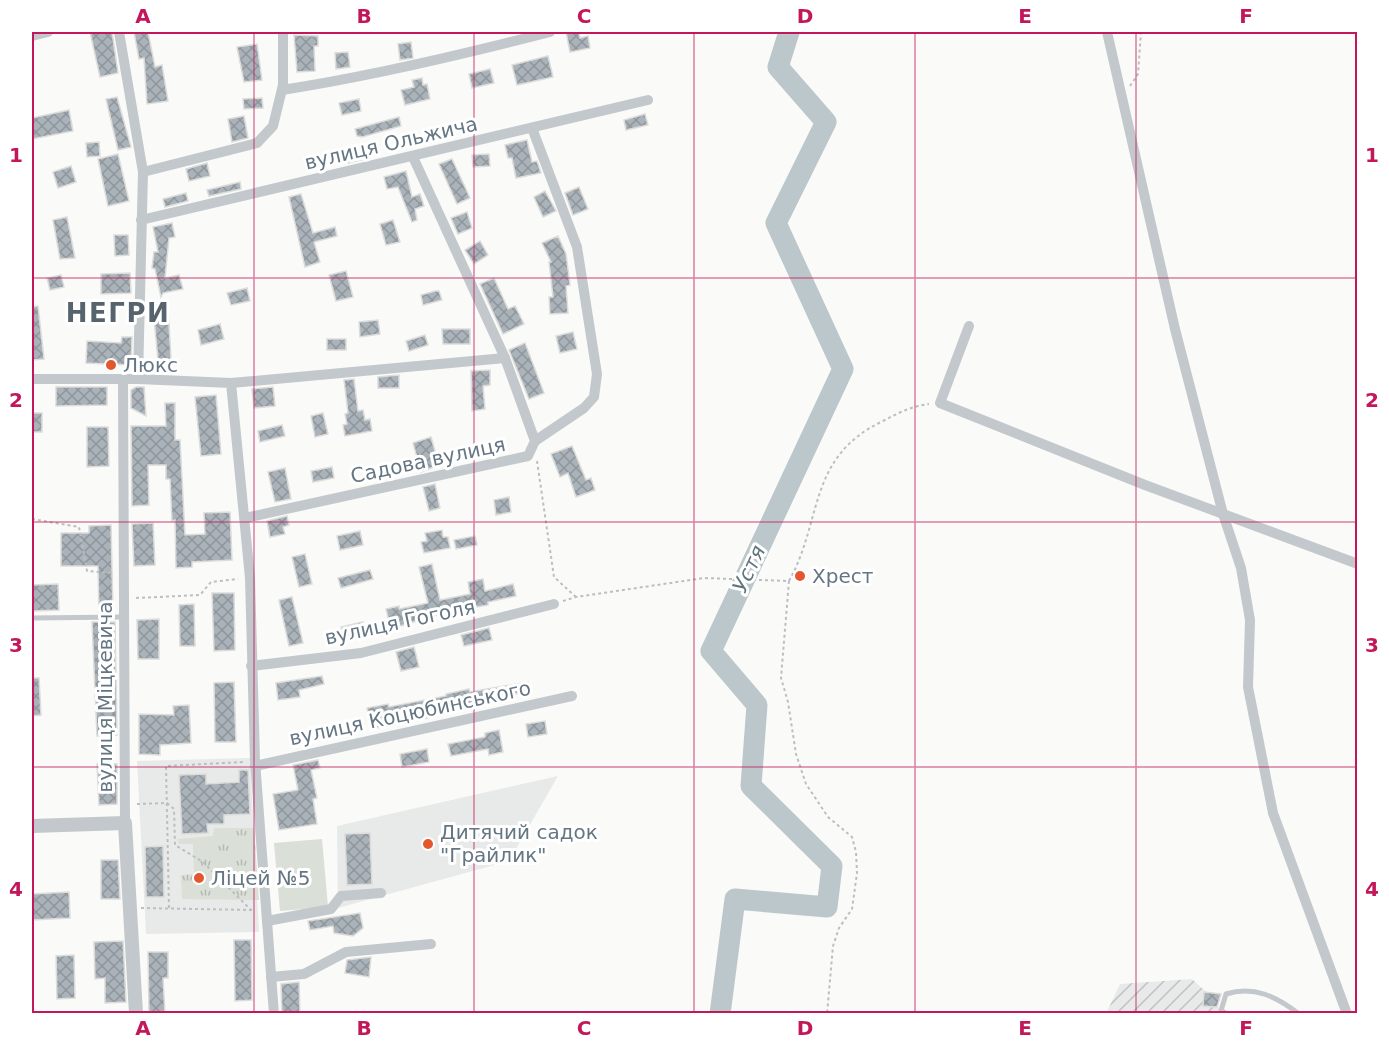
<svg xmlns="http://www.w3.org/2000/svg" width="1389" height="1045" font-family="'DejaVu Sans',sans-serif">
	<defs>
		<pattern id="industrial-furrows" width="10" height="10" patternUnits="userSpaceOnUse" patternTransform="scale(1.5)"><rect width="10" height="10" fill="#e8e9e9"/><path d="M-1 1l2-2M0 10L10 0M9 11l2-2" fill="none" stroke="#c0c1c2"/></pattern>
		<pattern id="park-tufts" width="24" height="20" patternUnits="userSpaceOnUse" patternTransform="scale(1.5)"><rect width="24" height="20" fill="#dadfd7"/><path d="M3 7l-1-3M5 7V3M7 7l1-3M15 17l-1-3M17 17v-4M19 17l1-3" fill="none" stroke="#b4b9b4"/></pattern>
		<pattern id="building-cross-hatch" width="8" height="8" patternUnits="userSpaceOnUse" patternTransform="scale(1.5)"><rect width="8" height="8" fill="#aab3b9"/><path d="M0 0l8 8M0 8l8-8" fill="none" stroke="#8e969c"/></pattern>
	</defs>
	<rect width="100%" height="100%" fill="#fafaf8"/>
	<g fill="#e8e9e9">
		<polygon points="250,758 259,932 146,934 137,761"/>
		<polygon points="558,776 509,861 338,908 337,826"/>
	</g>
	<polygon fill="url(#industrial-furrows)" points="1192,979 1206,992 1203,1006 1221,1008 1233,1013 1106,1014 1120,984"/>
	<polygon fill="#dadfd7" points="322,839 328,907 280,911 274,843"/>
	<polygon fill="url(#park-tufts)" points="214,828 254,828 259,900 182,899 181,875 194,874 193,844 179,844 178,839 213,836"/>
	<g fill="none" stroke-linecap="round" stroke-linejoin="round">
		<polyline stroke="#bbc7cb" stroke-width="21" points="720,1014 735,899 827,907 832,866 751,786 757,705 711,651 843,369 776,223 826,122 778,67 789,32"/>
	</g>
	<g fill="url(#building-cross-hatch)" stroke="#dcdcda" stroke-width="1.5">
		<polygon points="90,32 112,32 118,73 100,77"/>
		<polygon points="134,32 148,32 155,67 162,65 168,101 147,104 144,58 139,59"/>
		<polygon points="566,32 579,32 580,38 588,36 590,48 570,52"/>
		<polygon points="294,35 318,36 318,46 314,46 315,71 297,72"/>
		<polygon points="411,42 413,58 400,60 398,44"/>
		<polygon points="257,44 262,80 244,82 237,47"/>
		<polygon points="348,52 350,67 336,69 335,53"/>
		<polygon points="548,56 553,77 517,85 512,65"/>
		<polygon points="490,69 494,83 472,88 469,74"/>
		<polygon points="422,78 423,85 427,84 430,99 405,105 401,90 414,87 412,80"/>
		<polygon points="117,97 131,147 118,150 106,99"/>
		<polygon points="262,98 263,108 244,109 243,99"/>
		<polygon points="359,99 361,111 342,115 339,103"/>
		<polygon points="69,110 73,131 32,139 32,118"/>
		<polygon points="645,114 648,125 626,130 624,120"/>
		<polygon points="244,116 248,138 232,142 228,119"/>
		<polygon points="399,117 401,126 362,137 357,136 355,129"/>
		<polygon points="527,140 532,162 537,161 541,173 516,178 512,158 508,158 505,145"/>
		<polygon points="99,142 100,156 87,157 86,143"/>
		<polygon points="364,150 365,159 348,163 346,153"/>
		<polygon points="118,154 129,201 108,206 98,159"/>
		<polygon points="489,154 490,166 473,167 472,155"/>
		<polygon points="452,159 470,198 457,204 439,164"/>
		<polygon points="207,163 210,176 189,181 186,169"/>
		<polygon points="71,166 76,182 58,188 53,172"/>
		<polygon points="406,171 412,197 420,194 424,206 415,209 417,220 412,222 398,187 387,189 384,177"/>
		<polygon points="240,182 241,189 209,196 207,190"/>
		<polygon points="579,187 588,209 573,215 565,193"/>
		<polygon points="545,191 556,211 543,217 534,197"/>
		<polygon points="186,193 188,201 165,207 163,199"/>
		<polygon points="301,194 313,233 335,227 337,236 314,242 320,262 305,267 289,197"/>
		<polygon points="467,212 472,228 458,234 451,218"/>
		<polygon points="67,217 75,258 60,259 53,220"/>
		<polygon points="393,220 400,242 386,245 380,224"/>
		<polygon points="172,223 175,237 169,238 165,278 179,275 183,289 163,293 161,297 155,269 152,268 154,252 158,252 153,227"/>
		<polygon points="114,235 128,235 129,255 115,256"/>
		<polygon points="558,236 566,254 570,285 566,286 568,313 550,314 549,297 553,297 549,262 551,262 542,243"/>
		<polygon points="480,241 488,255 474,264 465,250"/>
		<polygon points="346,271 353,297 336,301 329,275"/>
		<polygon points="130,273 131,293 101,294 101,274"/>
		<polygon points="61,275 64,287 50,290 47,278"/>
		<polygon points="494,278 508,309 515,306 524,324 503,334 480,284"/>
		<polygon points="247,288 250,301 231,305 227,293"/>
		<polygon points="435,291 439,291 442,300 423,305 421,295"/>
		<polygon points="38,306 44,359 32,360 32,307"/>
		<polygon points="168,307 171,359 158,360 153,308"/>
		<polygon points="378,320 380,334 360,337 359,322"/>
		<polygon points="220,324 224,339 201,345 198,330"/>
		<polygon points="442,329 470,329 470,344 443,344"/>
		<polygon points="573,332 577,349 560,353 556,336"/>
		<polygon points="425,335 428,345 409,351 406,341"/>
		<polygon points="122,337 132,337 131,365 86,363 87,341 121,343"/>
		<rect x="327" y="339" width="19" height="11"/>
		<polygon points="525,343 544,393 529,399 509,350"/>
		<polygon points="490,370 490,385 483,386 485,409 472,411 471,371"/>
		<polygon points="399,375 399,388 378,388 378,377"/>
		<polygon points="354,379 358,411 363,410 365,420 370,419 372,431 345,436 343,425 347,424 345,414 348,413 344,380"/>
		<polygon points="56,387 107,387 107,405 56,406"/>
		<polygon points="136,387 144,387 146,416 131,408 131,390"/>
		<polygon points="273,387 275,406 254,408 252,389"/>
		<polygon points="216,395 221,454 201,456 195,397"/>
		<polygon points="165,403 175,403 175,440 180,440 185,535 205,534 204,513 230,512 232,560 192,562 192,567 176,568 175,520 172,521 170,479 166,479 166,465 148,465 149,505 132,506 131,426 166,426"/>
		<rect x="32" y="413" width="10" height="19"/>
		<polygon points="323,413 328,434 315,437 311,416"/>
		<polygon points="282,425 285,436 260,442 258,431"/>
		<polygon points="87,427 108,427 109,466 87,467"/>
		<polygon points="431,437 439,465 421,472 413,443"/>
		<polygon points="572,446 586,480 591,478 595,490 576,497 568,473 560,477 551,454"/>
		<polygon points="332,467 334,478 313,482 311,471"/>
		<polygon points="285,468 291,499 275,502 268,472"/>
		<polygon points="435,484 440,508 429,511 423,487"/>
		<polygon points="509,497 511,512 496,515 494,500"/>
		<polygon points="287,516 289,525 283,527 285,534 270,537 267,521"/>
		<polygon points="153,523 155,565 134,566 132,524"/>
		<polygon points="111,525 113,612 99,612 98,566 61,566 61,533 89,533 89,526"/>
		<polygon points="442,530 443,537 448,537 450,548 424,553 421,542 427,541 425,533"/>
		<polygon points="360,531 363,545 340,550 337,536"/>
		<polygon points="475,536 477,545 456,549 454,540"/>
		<polygon points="305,554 312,584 299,587 292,557"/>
		<polygon points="432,564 440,600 470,594 468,582 483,579 485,591 513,584 516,596 488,602 488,605 439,614 391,629 386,609 399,606 399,609 428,603 419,567"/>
		<polygon points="370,570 373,579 341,588 338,578"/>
		<polygon points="58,584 59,610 32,611 32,585"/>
		<polygon points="212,593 234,593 235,650 214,651"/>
		<polygon points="292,597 303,643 289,646 279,600"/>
		<polygon points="194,604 195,646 180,646 179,605"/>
		<polygon points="159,619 159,659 138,659 137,620"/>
		<polygon points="92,622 115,622 117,735 97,736"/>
		<polygon points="363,622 366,637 344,641 341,627"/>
		<polygon points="489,628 492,640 464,646 461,635"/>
		<polygon points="414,647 419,667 401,671 396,652"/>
		<polygon points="322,676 324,684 299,690 300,697 278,700 276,683"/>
		<polygon points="32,678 39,678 41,715 32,716"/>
		<polygon points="234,682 236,742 215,742 214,683"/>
		<polygon points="528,682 530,691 432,711 433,717 371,729 367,708 388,704 389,707 446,696 446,694 469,689 470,692"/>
		<polygon points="189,705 191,743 160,745 160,755 139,754 139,714 174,715 173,706"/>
		<polygon points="545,721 547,734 528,737 526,724"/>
		<polygon points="499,730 503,752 489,755 488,749 451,756 448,744 485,737 485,733"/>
		<polygon points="427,749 429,762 402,767 400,754"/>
		<polygon points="318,760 320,768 311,770 317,798 313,799 317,824 279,830 273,794 298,790 293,765"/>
		<polygon points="97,764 117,764 117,804 99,805"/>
		<polygon points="239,770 248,770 250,814 224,815 224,824 207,824 208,833 182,834 179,775 206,774 206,784 239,782"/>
		<polygon points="370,833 372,884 347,885 345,834"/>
		<polygon points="163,846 164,897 146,897 145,847"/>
		<polygon points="101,860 118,860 120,899 101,899"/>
		<polygon points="69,892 70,918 32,920 32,894"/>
		<polygon points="360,913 363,928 353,936 334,933 333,926 310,930 308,921"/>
		<polygon points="234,940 251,940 252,1000 235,1001"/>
		<polygon points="123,941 126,1002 105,1003 105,978 95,979 94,942"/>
		<polygon points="148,952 168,952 168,978 163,978 165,1014 149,1014"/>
		<polygon points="74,955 75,998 57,999 56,956"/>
		<polygon points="371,957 369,977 345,973 347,960"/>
		<polygon points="299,982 300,1014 282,1014 281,984"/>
		<polygon points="1204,992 1221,994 1217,1007 1203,1006"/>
	</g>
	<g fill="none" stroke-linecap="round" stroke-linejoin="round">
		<g stroke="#bbbfc2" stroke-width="2" stroke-dasharray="3 3" stroke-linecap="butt">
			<polyline points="1130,86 1138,74 1141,32"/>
			<polyline points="537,461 554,577 576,597"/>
			<polyline points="32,519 79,527 87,571 114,573"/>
			<path d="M789,581C823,520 807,457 883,421C898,413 912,406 929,404"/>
			<polyline points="136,598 200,595 211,582 238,579"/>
			<polyline points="563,601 576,597 704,578 789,581 781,678 788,702 796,754 806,784 828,817 852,837 856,852 857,873 852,909 839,928 833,946 827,1014"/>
			<polyline points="137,804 167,803 174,809 175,845 203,862 251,910"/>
			<polyline points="141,908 252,910"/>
			<polyline points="169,908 166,766 243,762"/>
		</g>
		<g stroke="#c3c8cc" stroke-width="5">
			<polyline points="32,618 124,617"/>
			<path d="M1220,1014L1226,994C1254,985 1277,997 1299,1014"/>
		</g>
		<g stroke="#c3c8cc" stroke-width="10">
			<polyline points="1107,32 1175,329 1223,514 1241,568 1250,620 1248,687 1273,813 1347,1014"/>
			<polyline points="32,36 48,32"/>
			<path d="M282,90C373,76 461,55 550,32"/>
			<polyline points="532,128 577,247 597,374 594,397 584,408 535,441"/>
			<polyline points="413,157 505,358"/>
			<polyline points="143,172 257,143 273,126 283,85 283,32"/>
			<polyline points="141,220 648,100"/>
			<polyline points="969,326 940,403 1145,485 1358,564"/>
			<polyline points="32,379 138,379 143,172 119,32"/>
			<polyline points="123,379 125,823"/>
			<polyline points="138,379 231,383 250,578 255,761 274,1014"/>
			<polyline points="231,383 505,358 535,441 528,456 245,518"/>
			<polyline points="251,666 361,653 554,604"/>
			<polyline points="255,766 572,696"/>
			<polyline points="267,921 331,909 341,896 381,893"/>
			<polyline points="271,977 304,974 346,952 431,944"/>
		</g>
		<polyline stroke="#c3c8cc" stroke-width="14" points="32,826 125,823 136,1014"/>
	</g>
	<path fill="none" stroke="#c2185b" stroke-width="1.5" stroke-opacity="0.55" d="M254,32V1014M474,32V1014M694,32V1014M915,32V1014M1136,32V1014M32,278H1358M32,522H1358M32,767H1358"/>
	<g fill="#e4572e" stroke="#fff" stroke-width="2">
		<circle cx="111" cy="365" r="6"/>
		<circle cx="800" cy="576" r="6"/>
		<circle cx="428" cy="844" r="6"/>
		<circle cx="199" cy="878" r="6"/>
	</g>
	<g text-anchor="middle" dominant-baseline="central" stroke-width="6" stroke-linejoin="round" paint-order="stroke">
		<g font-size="20" fill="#657683" stroke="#fff">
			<text transform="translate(391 143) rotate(-13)">вулиця Ольжича</text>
			<text transform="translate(428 460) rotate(-12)">Садова вулиця</text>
			<text transform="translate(400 622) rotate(-12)">вулиця Гоголя</text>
			<text transform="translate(105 697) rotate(-90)">вулиця Міцкевича</text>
			<text transform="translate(410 713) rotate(-12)">вулиця Коцюбинського</text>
		</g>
		<g font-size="20" fill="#657683" stroke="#fff" text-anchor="start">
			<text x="123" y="365">Люкс</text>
			<text x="812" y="576">Хрест</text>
			<text x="440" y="832">Дитячий садок<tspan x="440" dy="23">"Грайлик"</tspan></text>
			<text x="211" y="878">Ліцей №5</text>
		</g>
		<g font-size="21" font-style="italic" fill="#60757c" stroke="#fff">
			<text transform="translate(749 569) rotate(-65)">Устя</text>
		</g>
		<g font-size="26" font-weight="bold" letter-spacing="1.5" fill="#57646e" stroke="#fff">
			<text x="118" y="313">НЕГРИ</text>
		</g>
	</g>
	<rect width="1389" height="1045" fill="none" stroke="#ffffff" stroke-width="66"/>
	<rect x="33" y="33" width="1323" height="979" fill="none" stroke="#c2185b" stroke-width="2"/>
	<g font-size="20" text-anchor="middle" font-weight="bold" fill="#c2185b">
		<text x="143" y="23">A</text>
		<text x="364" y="23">B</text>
		<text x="584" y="23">C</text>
		<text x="805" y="23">D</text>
		<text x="1025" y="23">E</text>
		<text x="1246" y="23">F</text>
		<text x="16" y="162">1</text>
		<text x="1372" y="162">1</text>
		<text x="16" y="407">2</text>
		<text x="1372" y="407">2</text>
		<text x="16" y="652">3</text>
		<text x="1372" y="652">3</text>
		<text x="16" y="896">4</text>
		<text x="1372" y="896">4</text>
		<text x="143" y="1035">A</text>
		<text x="364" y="1035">B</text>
		<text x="584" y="1035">C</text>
		<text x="805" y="1035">D</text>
		<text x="1025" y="1035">E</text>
		<text x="1246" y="1035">F</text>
	</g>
</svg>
